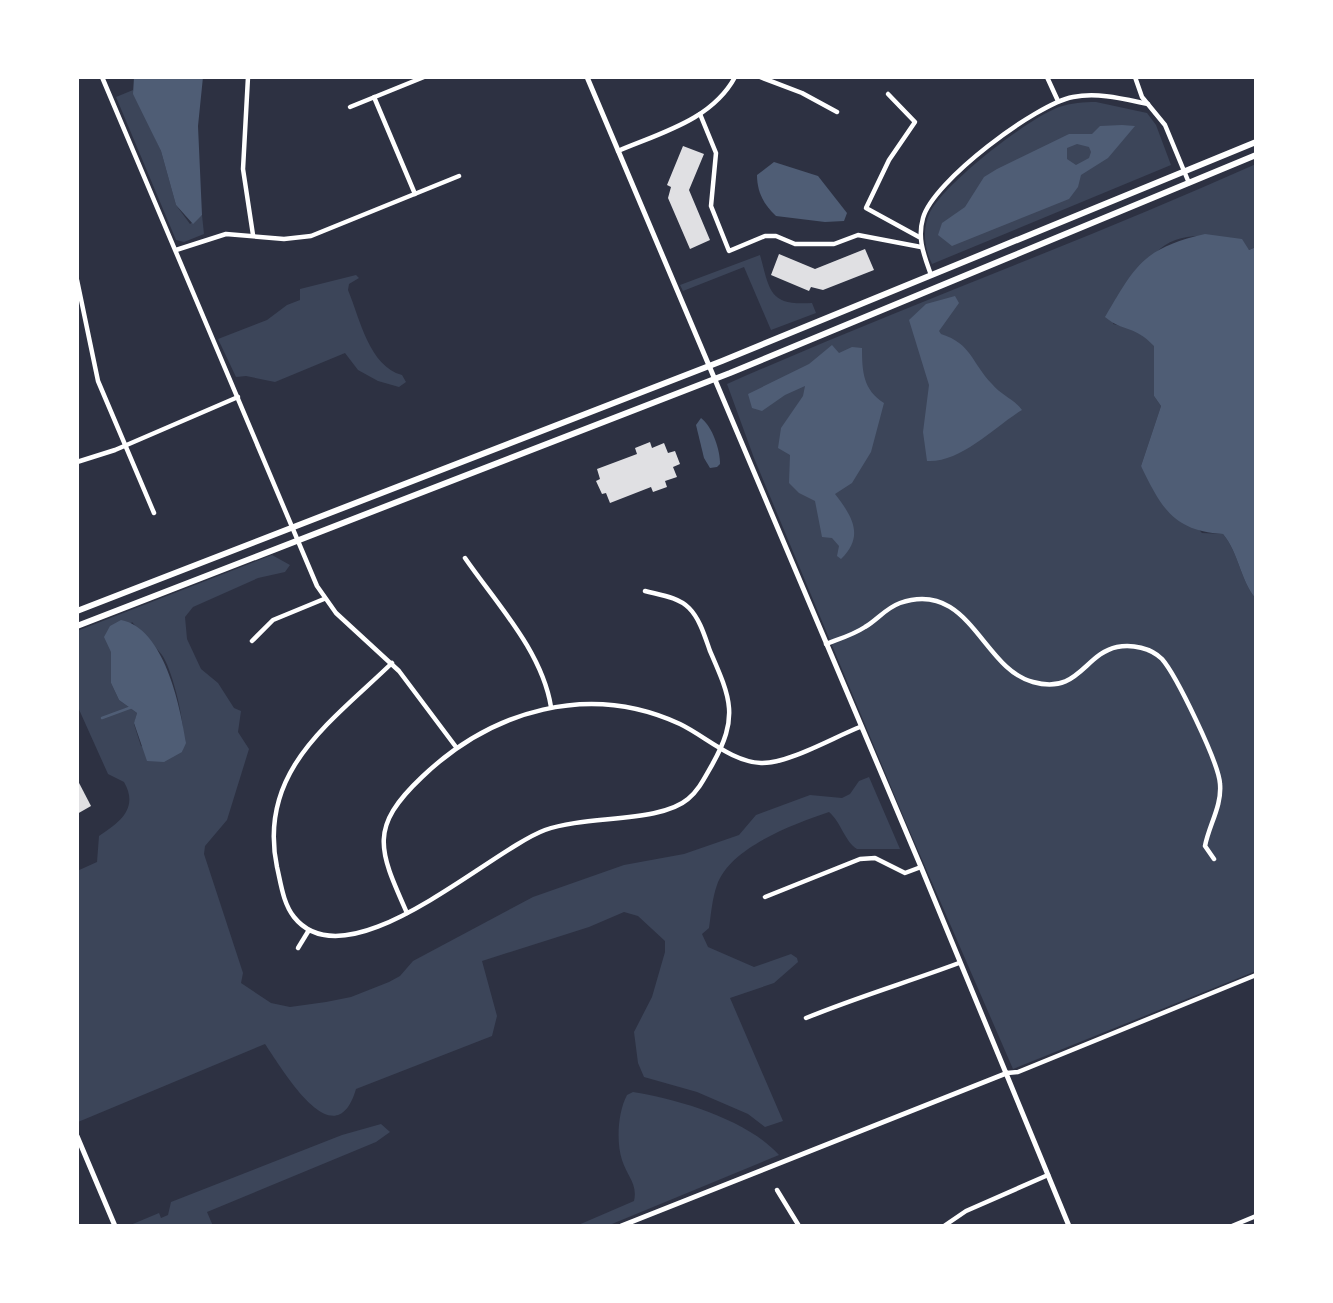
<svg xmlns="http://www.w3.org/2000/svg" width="1333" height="1303" font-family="'Sofia Sans Condensed',sans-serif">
	<rect width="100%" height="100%" fill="#2d3142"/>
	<g fill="#3c4559" fill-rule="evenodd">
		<polygon points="133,90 161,151 176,205 190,224 202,215 204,234 184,242 176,240 116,97"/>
		<path d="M1096,102L1147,113L1156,125L1171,165L932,264C924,248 922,229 930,212C945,183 1027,119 1059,107C1071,103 1084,102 1096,102Z"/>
		<path d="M1256,164V247L1249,250C1224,234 1178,228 1156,253C1139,273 1127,301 1113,324L1139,330L1154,345V396L1161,406L1141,466L1202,533L1223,534C1239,553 1240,580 1256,599V971L1013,1069L904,818L754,458L727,384C901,307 1082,242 1256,164Z"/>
		<path d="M760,255C770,291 769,306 812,303L816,313L771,330L744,267L683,291L680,285Z"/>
		<path d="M356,275L359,278L349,284L348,290C360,319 369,366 402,375L406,382L399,387L378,381L358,370L345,353L275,382L246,376L236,377L218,339L267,320L287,305L300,300V289Z"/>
		<path d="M272,555L290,565L285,572L258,578L193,607L185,617L187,639L201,669L218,683L234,708L241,711L238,732L249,749L227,820L205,846L204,854L243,973L241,983L271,1003L290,1007L326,1002L351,997L389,982L400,976L413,961L533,897L624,865L684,854L739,835L756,815L810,795L842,798L850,794L859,781L869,777L900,849H857C845,842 841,822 829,812C794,824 730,847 717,885C712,899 711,915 709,928L702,934L708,947L754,967L791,954L797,958L798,962L774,983L730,998L783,1121L765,1127L748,1114L697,1092L644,1077L638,1063L634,1032L652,997L665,952V941L638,916L624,912L589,927L482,961L497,1016L492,1036L356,1089C335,1160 283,1070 265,1044L78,1122L77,871L97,862L99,836C120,822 139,808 124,782L108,774L77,705V631ZM132,622C142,634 153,643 162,655C173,670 189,736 182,752L141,746L134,724L137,713L119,700L111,683V652Z"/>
		<path d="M633,1092C678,1099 748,1120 779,1155L607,1226H576L634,1201C638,1184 627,1176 622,1160C616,1141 618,1112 627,1095Z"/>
		<polygon points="381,1124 390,1132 376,1142 207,1212 213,1226 128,1226 159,1213 161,1218 168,1215 171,1202 342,1135"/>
	</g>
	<g fill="#4f5d75" fill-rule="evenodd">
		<polygon points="134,77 203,77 198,126 202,215 193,224 176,205 161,151 133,94"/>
		<path d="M1122,125L1135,126L1108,158L1081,175L1078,187L1069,199L952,246L938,235L942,223L965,207L984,177L997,169L1069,134H1092L1100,126ZM1077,144L1089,147L1091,152L1089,158L1076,165L1067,159V148Z"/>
		<path d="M774,162L818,176L847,213L844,221L825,222L776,216C764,205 757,192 757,175Z"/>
		<path d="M1205,234L1242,239L1249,250L1256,247V599C1240,580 1239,553 1223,534C1173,531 1161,507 1141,466L1161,406L1154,396V346C1134,325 1123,332 1105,317C1135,266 1143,248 1205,234Z"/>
		<path d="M955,296L959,303L939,331L941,334C972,344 971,362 992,384C1001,395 1014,399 1022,410C994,427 961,463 927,461L923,432L929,385L909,320L926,304Z"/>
		<path d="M832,345L839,353L852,347L862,348C862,371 863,390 884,403L871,452L852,483L835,494C852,516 865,536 841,559L837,556L839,546L832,538L822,537L815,501L799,493L789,483L790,455L778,448L781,428L803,396L805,386L785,395L762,411L752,408L748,394L809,364Z"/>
		<path d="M701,418C712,426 720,449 720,464L717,467L710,468L704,458L696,425Z"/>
		<path d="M121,620C164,628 180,705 186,743L182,752L164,762L147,761L134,723L137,713L119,700L111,683V652L104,637L110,626Z"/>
	</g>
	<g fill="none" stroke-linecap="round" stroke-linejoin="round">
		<polyline stroke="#4f5d75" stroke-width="2.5" points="102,718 132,707"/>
	</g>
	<g fill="#e0e0e3">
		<polygon points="683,146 704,154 689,190 710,240 690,249 668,198 671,187 667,185"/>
		<polygon points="865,249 874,270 823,290 811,287 809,291 771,275 779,254 815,269"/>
		<polygon points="650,442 652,448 664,443 668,453 675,451 680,464 673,467 677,477 665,481 667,487 653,492 651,487 610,503 606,493 602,494 596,481 600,479 597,469 637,454 635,448"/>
		<polygon points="77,779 91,806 77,814"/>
	</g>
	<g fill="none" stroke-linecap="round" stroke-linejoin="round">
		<g stroke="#fff" stroke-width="4.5">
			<polyline points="102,77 317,586 336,613 399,671 456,747"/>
			<polyline points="248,77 243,169 253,235"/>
			<polyline points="760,77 802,93 837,112"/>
			<polyline points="1047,77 1058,101"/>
			<polyline points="1135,77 1142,97 1165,125 1189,183"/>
			<polyline points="888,94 915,122 889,160 866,208 919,237"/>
			<polyline points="374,97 415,194"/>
			<polyline points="350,107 424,77"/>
			<polyline points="700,114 716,153 711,206 729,251 765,236 776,236 795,244 834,244 858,235 921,247"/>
			<path d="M618,151C660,133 712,120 735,77"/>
			<polyline points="176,250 226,234 284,239 311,236 459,176"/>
			<path d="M931,275C924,255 917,239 923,218C933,181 1036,104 1073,97C1098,92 1124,99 1148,104"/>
			<polyline points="77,280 98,381 154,513"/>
			<polyline points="77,462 115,450 238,397"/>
			<path d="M465,558C496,603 542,651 551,707"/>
			<polyline points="252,641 273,620 324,599"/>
			<path d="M826,644C839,639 853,635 865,627C877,620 886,608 900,603C970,579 982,669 1033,682C1079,695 1084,654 1117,647C1132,644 1151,648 1162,659C1176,675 1219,763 1220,784C1222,806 1209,825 1205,846L1214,859"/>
			<path d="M392,663C331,722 257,771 277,867C281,884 283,903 294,917C348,985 489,851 545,830C586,815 660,823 688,799C699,790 705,777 712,765C739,717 731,699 710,651C705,637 700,619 689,608C678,597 660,595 645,591"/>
			<polyline points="765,897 860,859 875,858 905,873 921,867"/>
			<path d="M407,913C379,850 368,828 422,777C492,710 589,682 680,724C705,736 732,762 761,763C788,764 834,737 860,727"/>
			<polyline points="298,948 309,930"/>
			<path d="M806,1018C857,997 908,982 959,963"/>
			<polyline points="1007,1073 1018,1072 1256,975"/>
			<polyline points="777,1190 799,1226"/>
			<polyline points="944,1226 966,1211 1048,1175"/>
			<polyline points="1232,1226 1256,1216"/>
		</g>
		<g stroke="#fff" stroke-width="5">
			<polyline points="587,77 921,867 1069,1226"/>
			<polyline points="77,1136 115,1226"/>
			<polyline points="621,1226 1007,1073"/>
		</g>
		<g stroke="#fff" stroke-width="6">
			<polyline points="77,611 722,361 1256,142"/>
			<polyline points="77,626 730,373 1256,155"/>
		</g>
	</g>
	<rect width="1333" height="1303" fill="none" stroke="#ffffff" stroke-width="158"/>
</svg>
